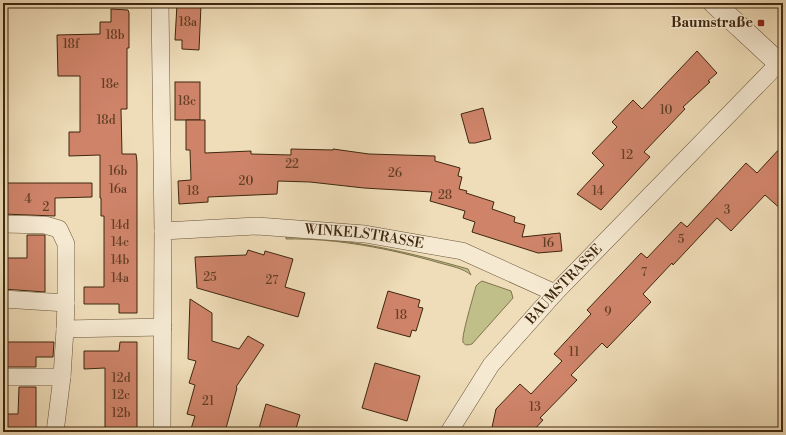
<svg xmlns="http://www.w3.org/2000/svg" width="786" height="435" font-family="'Libre Bodoni',serif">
	<rect width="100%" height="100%" fill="#efddb9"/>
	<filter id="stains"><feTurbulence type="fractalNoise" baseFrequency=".005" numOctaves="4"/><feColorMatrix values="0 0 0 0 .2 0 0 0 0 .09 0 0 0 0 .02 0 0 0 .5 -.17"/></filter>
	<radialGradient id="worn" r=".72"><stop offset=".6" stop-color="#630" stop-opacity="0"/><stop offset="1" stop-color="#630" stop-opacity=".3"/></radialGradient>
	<g fill="#c0bf8a" stroke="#7f734c">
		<path d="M286,237C349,238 408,252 468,269L471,275C463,268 450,266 440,263C391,249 337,238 286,239Z"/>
		<path d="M482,281L511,291L513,298L472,344C468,345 465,346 463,342C461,337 474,294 476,286L479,283Z"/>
	</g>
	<g fill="#cf846a" stroke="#3e270e">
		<polygon points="177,4 201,5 199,50 182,49 182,40 175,40"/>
		<polygon points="111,9 128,10 129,13 129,48 127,48 127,109 121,109 122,154 136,154 137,162 137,313 119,313 119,304 84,304 84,287 104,287 104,216 101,216 101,198 100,198 100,155 69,156 69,132 80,132 80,76 58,76 57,35 100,34 100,22 111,22"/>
		<polygon points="697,51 717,73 708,81 710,82 683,107 685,109 644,152 650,157 601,210 577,194 604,165 592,153 617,127 612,122 633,100 642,109"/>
		<rect x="175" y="82" width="25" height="38"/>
		<polygon points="483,108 491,139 475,143 469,143 461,114"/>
		<polygon points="186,120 205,120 205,153 251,151 251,154 291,155 291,149 333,150 333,149 369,154 435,156 435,161 460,168 458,176 462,177 459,189 467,191 466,193 494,202 492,209 515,217 514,222 525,225 522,237 560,233 562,251 538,253 472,232 475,222 463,218 465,211 430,201 432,192 364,188 310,182 278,181 277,194 208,197 208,202 179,204 178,181 191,180 190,150 186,150"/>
		<polygon points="783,145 783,211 765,195 731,231 717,218 673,265 672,263 643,294 651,302 607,348 602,343 571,375 577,380 540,418 543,420 532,432 491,432 496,409 520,384 531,394 562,361 554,354 591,314 587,310 641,253 647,258 681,222 687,227 746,163 757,173"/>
		<polygon points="3,183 92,183 92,197 55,198 55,216 3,214"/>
		<polygon points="27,235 45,235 45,292 3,289 3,258 27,258"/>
		<polygon points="248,250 264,255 265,251 293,259 285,287 305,293 298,317 197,288 195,257 246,255"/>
		<polygon points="388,291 420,300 418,307 423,308 416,331 412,330 410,337 377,328"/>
		<polygon points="190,299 212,313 212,341 239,349 248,336 264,345 236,387 237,388 225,432 190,432 195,416 187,414 195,385 189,383 196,361 188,359"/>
		<polygon points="3,342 54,342 53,357 36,357 36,367 3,367"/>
		<polygon points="120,342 137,342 137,432 105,432 105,368 84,369 84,351 119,351"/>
		<polygon points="375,363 420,376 407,421 362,408"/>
		<polygon points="19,387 36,387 36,432 3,432 3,414 18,414"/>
		<polygon points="266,404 300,415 295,432 258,432"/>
	</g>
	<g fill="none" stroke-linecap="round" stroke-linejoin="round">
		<defs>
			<g id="minor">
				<polyline points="160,3 163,231"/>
				<polyline points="3,224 45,225 59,229 66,244 66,303"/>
				<polyline points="3,299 66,303 65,329 163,327"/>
				<polyline points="3,377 62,377"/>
				<polyline points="55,432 62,377 65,329"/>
				<path id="s1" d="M162,432L163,231L257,226L365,234L462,251L555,293"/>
				<path id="s2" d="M449,432L491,365L555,293L779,63"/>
			</g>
			<polyline id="tertiary" points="714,3 783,67"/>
		</defs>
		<use href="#minor" stroke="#6a5439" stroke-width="18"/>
		<use href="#tertiary" stroke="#6a5439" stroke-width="22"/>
		<use href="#minor" stroke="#f5e9d2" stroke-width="17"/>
		<use href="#tertiary" stroke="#f5e9d2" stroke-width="21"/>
	</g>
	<rect fill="#8f2418" stroke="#f5e9d2" stroke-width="1.5" x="757" y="19" width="8" height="8" rx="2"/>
	<g text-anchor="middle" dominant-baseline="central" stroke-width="3" stroke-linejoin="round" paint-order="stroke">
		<g font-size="12" fill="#623e25">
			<text x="188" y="22">18a</text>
			<text x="115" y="35">18b</text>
			<text x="71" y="44">18f</text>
			<text x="110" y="84">18e</text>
			<text x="187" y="101">18c</text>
			<text x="666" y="110">10</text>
			<text x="106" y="120">18d</text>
			<text x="627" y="155">12</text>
			<text x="292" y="164">22</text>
			<text x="118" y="171">16b</text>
			<text x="395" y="173">26</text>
			<text x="246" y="181">20</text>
			<text x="118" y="189">16a</text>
			<text x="193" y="191">18</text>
			<text x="598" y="191">14</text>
			<text x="445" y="195">28</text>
			<text x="28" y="199">4</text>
			<text x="46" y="207">2</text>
			<text x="727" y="210">3</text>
			<text x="120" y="225">14d</text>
			<text x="681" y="239">5</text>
			<text x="120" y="242">14c</text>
			<text x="548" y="243">16</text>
			<text x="120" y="260">14b</text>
			<text x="644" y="272">7</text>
			<text x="210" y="277">25</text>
			<text x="120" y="278">14a</text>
			<text x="272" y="280">27</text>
			<text x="608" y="312">9</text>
			<text x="401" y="315">18</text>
			<text x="574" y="352">11</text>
			<text x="121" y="378">12d</text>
			<text x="121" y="395">12c</text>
			<text x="208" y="401">21</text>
			<text x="535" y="407">13</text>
			<text x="121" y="413">12b</text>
		</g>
		<g font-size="14" font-weight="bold" fill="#3e270e" stroke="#f5e9d2" text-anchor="end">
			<text x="753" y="23">Baumstraße</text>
		</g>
		<g font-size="14" fill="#3e270e" stroke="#f5e9d2">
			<text stroke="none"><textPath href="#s1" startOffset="403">WINKELSTRASSE</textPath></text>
			<text stroke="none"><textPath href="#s2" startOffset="188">BAUMSTRASSE</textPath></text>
		</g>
	</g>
	<rect width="786" height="435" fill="none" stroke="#efddb9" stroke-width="16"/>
	<rect x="4" y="4" width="778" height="427" fill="none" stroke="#3e270e" stroke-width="2"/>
	<rect x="8" y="8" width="770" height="419" fill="none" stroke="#3e270e"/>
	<rect width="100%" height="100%" filter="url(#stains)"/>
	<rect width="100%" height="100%" fill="url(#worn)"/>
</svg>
